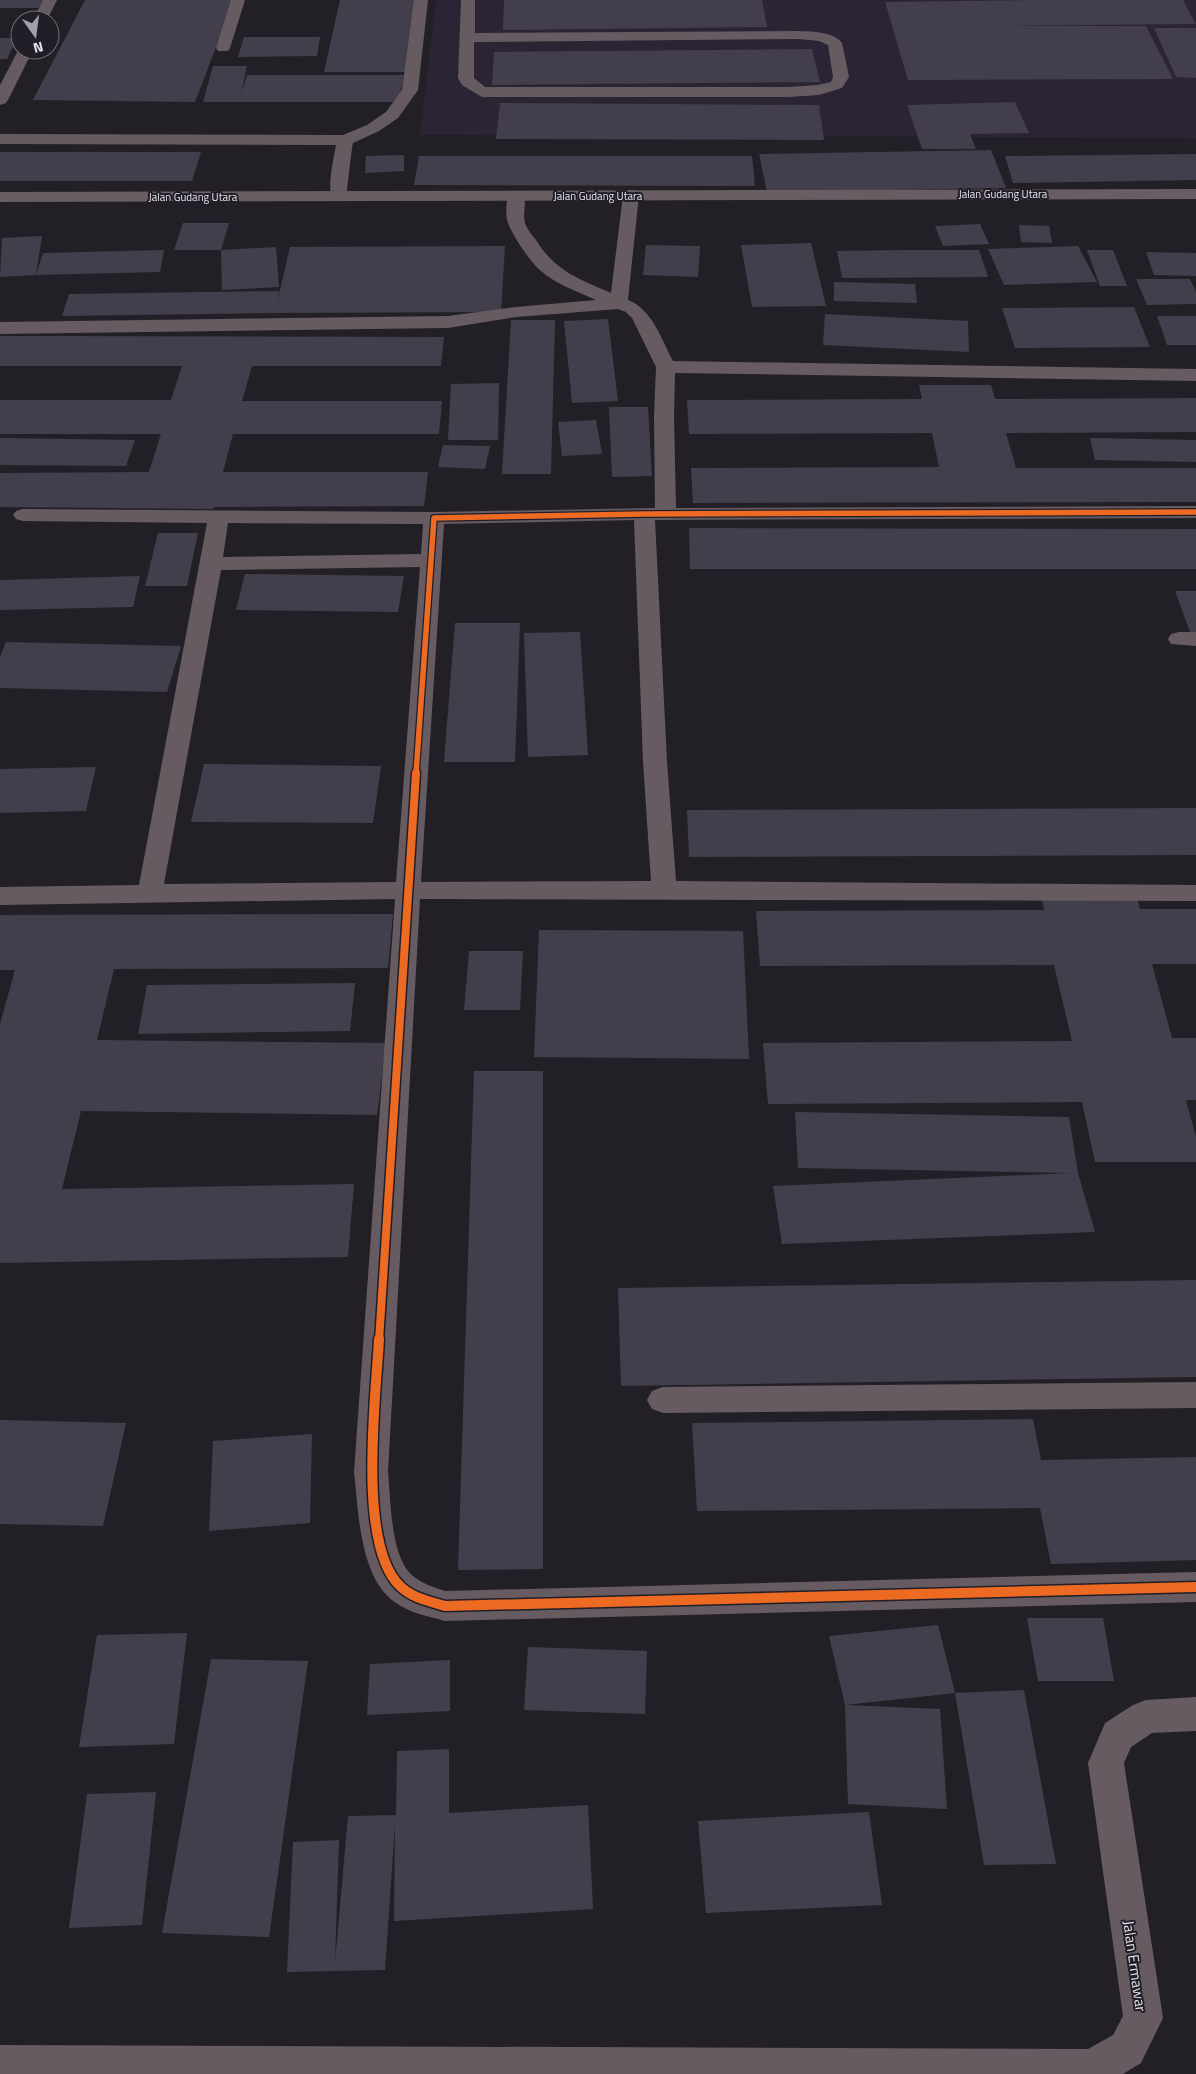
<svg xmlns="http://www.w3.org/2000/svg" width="1196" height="2074" font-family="'Titillium Web',sans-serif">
	<rect width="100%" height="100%" fill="#222026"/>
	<polygon fill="#2a2434" points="436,0 1196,0 1196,138 420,135"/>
	<g fill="#433e4c">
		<polygon points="0,0 44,0 40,8 0,8"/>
		<polygon points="85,0 234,0 195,102 33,100"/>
		<polygon points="340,0 420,0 410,72 324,72"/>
		<polygon points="504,0 762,0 767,27 503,30"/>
		<polygon points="1043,0 1183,0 1196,24 998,26 1146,26 1173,79 908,80 885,2"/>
		<polygon points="1154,28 1196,28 1196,78 1176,77"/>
		<polygon points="244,37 320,37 317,56 238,57"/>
		<polygon points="0,38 17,38 7,59 0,59"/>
		<polygon points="812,49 820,82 492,85 494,52"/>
		<polygon points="213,66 247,66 241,94 247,75 404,75 399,102 203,102"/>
		<polygon points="1015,102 1029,133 970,134 976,149 922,149 907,105"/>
		<polygon points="500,103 819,105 824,140 496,139"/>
		<polygon points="991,150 1006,188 767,192 759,154"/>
		<polygon points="0,152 201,152 192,181 0,181"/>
		<polygon points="1196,154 1196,180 1013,183 1005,156"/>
		<polygon points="404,155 404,171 365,173 366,156"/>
		<polygon points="419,156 752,156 755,186 414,185"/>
		<polygon points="183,223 229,223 221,250 174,250"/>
		<polygon points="980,224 989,244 943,246 935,226"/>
		<polygon points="1019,225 1049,226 1052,243 1021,242"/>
		<polygon points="42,236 36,275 0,277 2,238"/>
		<polygon points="811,243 826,306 752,307 741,245"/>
		<polygon points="646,245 700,246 698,277 643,275"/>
		<polygon points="505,246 501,312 275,313 62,316 69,294 279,291 277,303 290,247"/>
		<polygon points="1078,246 1097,282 1004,285 988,249"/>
		<polygon points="276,247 279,287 222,290 221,250"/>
		<polygon points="164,250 160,272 36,275 43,253"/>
		<polygon points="908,250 979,250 988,277 842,278 837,251"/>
		<polygon points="1087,250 1113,250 1127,286 1100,286"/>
		<polygon points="1146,252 1196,253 1196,276 1154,275"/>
		<polygon points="1136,279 1190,279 1196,292 1196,304 1147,305"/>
		<polygon points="834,282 915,284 917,303 834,301"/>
		<polygon points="1134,307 1150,347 1015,348 1002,308"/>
		<polygon points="825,314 968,321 969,352 823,345"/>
		<polygon points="1157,316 1196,316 1196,345 1167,345"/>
		<polygon points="608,319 618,401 572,403 564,321"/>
		<polygon points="511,320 555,320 551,474 502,474"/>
		<polygon points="0,336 444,337 441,366 252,366 242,401 442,401 439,434 233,434 223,472 428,472 424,506 214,507 213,509 0,507 0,473 149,472 161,434 0,434 0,400 171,400 182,366 0,366"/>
		<polygon points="499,383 498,440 448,440 451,384"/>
		<polygon points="919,385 991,385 995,399 1196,398 1196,432 1006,433 1016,468 1196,468 1196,502 693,503 691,468 939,467 932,433 689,434 687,400 922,399"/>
		<polygon points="609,407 648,407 652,476 612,477"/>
		<polygon points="596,420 602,454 562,456 558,422"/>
		<polygon points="0,438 135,440 126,466 0,465"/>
		<polygon points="1090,438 1196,440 1196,462 1095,460"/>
		<polygon points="443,445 490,446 485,469 438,467"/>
		<polygon points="689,528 1196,529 1196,569 690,569"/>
		<polygon points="158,533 198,533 187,586 145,586"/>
		<polygon points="245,574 404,576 398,612 236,610"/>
		<polygon points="140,576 133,607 0,610 0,580"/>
		<polygon points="1175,591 1196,591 1196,632 1190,632"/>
		<polygon points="455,623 520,623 515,762 444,762"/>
		<polygon points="580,632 588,755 528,757 524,633"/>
		<polygon points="6,642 181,646 167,692 0,688 0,657"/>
		<polygon points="204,764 381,766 373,823 191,822"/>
		<polygon points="96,767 86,811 0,813 0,769"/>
		<polygon points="1196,808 1196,855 689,857 687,810"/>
		<polygon points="1137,899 1140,909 1196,909 1196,964 1152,964 1172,1038 1196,1038 1196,1100 1186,1100 1196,1137 1196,1162 1095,1162 1082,1102 768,1104 763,1043 1072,1041 1054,965 760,966 756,911 1044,910 1042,900"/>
		<polygon points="393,914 388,968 114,969 97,1040 386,1043 377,1115 81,1111 62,1189 354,1184 348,1257 0,1263 0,1024 15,970 0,970 0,915"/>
		<polygon points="539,930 743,931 749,1059 534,1057"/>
		<polygon points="469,951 523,951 520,1010 464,1010"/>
		<polygon points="355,983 350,1031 138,1034 147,985"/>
		<polygon points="474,1071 543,1071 543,1569 458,1570"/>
		<polygon points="795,1112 1069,1117 1078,1173 1095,1232 782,1244 773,1186 1071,1173 798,1168"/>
		<polygon points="1196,1280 1196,1377 621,1386 618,1288"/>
		<polygon points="1033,1419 1041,1460 1196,1457 1196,1560 1051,1564 1040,1508 697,1511 692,1423"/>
		<polygon points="0,1420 126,1423 103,1526 0,1524"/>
		<polygon points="312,1434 310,1523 209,1531 213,1441"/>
		<polygon points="1027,1618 1103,1618 1114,1681 1038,1681"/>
		<polygon points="938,1625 955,1693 845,1705 829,1636"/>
		<polygon points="187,1633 174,1744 79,1747 97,1635"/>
		<polygon points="528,1647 647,1651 645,1714 524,1710"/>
		<polygon points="211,1659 308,1661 269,1937 162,1933"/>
		<polygon points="450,1660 450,1711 367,1715 370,1664"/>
		<polygon points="1024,1690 1056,1864 984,1865 955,1693"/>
		<polygon points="845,1705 940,1709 947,1809 848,1804"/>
		<polygon points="449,1749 449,1813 588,1805 593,1909 394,1921 395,1824 385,1970 287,1972 293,1842 339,1840 335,1962 348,1816 396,1815 397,1751"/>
		<polygon points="156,1792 142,1925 69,1928 87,1794"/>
		<polygon points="869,1812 882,1905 706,1913 698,1821"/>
	</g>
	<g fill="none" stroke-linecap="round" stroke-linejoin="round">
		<g fill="#665b61" fill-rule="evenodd">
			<polygon points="43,0 57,0 47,20 33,20"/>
			<polygon points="231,0 245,0 230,48 228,51 218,51 216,48"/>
			<path d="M414,0H428L418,90L398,118L379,131L353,143C351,151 347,196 345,200H333C326,189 334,158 336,145L0,144V134L343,135L367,125L386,112L402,90Z"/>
			<path d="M461,0H475V33L799,31C813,32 833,31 842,43L849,77L842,88L819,95L788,97H482L462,85L458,78ZM799,39L819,41L828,45L833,77L831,82L818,85L788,87H485L474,78V42Z"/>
			<polygon points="20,47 20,50 33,50 8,100 6,103 0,105 0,85"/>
		</g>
		<g fill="#665b61" fill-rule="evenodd">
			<path d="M631,190L637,191L639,195L628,300C653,310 661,339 673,361L1196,369V381L675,373L674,417L676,508L1196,506V518L655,520L667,762L676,881L1196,885V901L420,899L388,1472C391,1500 390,1557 413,1576C423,1584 433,1587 445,1591L1196,1572V1602L445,1621C431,1617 414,1614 401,1606C359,1584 359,1513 354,1472L395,899L0,905V887L139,885L207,523L23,521L16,519L13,515L16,511L23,509L434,512L655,508L654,417L656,367L632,318L626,312L618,309L516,317L448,328L0,334V322L448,316L516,307L596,300C577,291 557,285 541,271C531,263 512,235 508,223C505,216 506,198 510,192H522C528,201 522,214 525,223C527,229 532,235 536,240C555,271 579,279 611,293L623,195L625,191ZM634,520L643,762L651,881L421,882L444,524ZM228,523L423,524L421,554L223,557ZM420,567L396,882L164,884L221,570Z"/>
			<polygon points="1179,632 1196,632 1196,646 1171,644 1168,639 1171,634"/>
			<polygon points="1196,1382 1196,1408 663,1413 652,1409 647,1400 652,1391 663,1387"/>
			<polygon points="1196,1697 1196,1731 1152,1733 1131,1747 1124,1763 1163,2018 1141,2063 1123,2074 0,2074 0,2045 1088,2049 1113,2035 1123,2016 1088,1763 1105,1723 1133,1705 1146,1700"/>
		</g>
		<polygon fill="#695d64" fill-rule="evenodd" points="1196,189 1196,199 0,202 0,192"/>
		<defs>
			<polyline id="cycleway-far2" points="416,774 434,518 644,514 1196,512"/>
			<polyline id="cycleway-far1" points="379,1341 416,773"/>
			<path id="cycleway" d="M379,1339C376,1396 357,1545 400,1586C412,1598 429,1601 445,1606L1196,1587"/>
		</defs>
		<use href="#cycleway-far2" stroke="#211e28" stroke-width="8"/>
		<use href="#cycleway-far1" stroke="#211e28" stroke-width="11"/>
		<use href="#cycleway" stroke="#211e28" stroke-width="13"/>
		<use href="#cycleway-far2" stroke="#ed6a23" stroke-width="5.5"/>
		<use href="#cycleway-far1" stroke="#ed6a23" stroke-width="8"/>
		<use href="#cycleway" stroke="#ed6a23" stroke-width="10"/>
	</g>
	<g text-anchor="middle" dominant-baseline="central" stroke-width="4" stroke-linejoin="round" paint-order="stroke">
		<g font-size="11" fill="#e6e4ec" stroke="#211e28">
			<text x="1003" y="194">Jalan Gudang Utara</text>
			<text x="598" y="196">Jalan Gudang Utara</text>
			<text x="193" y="197">Jalan Gudang Utara</text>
		</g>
		<g font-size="15" fill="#e6e4ec" stroke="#211e28">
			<text transform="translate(1135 1966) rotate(82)">Jalan Ermawar</text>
		</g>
	</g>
	<g transform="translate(35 35) rotate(166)"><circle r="24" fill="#211e28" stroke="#706d76"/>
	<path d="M0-4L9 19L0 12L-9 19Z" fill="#a19fa7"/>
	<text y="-8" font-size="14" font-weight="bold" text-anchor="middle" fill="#e6e4ec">N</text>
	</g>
</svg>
